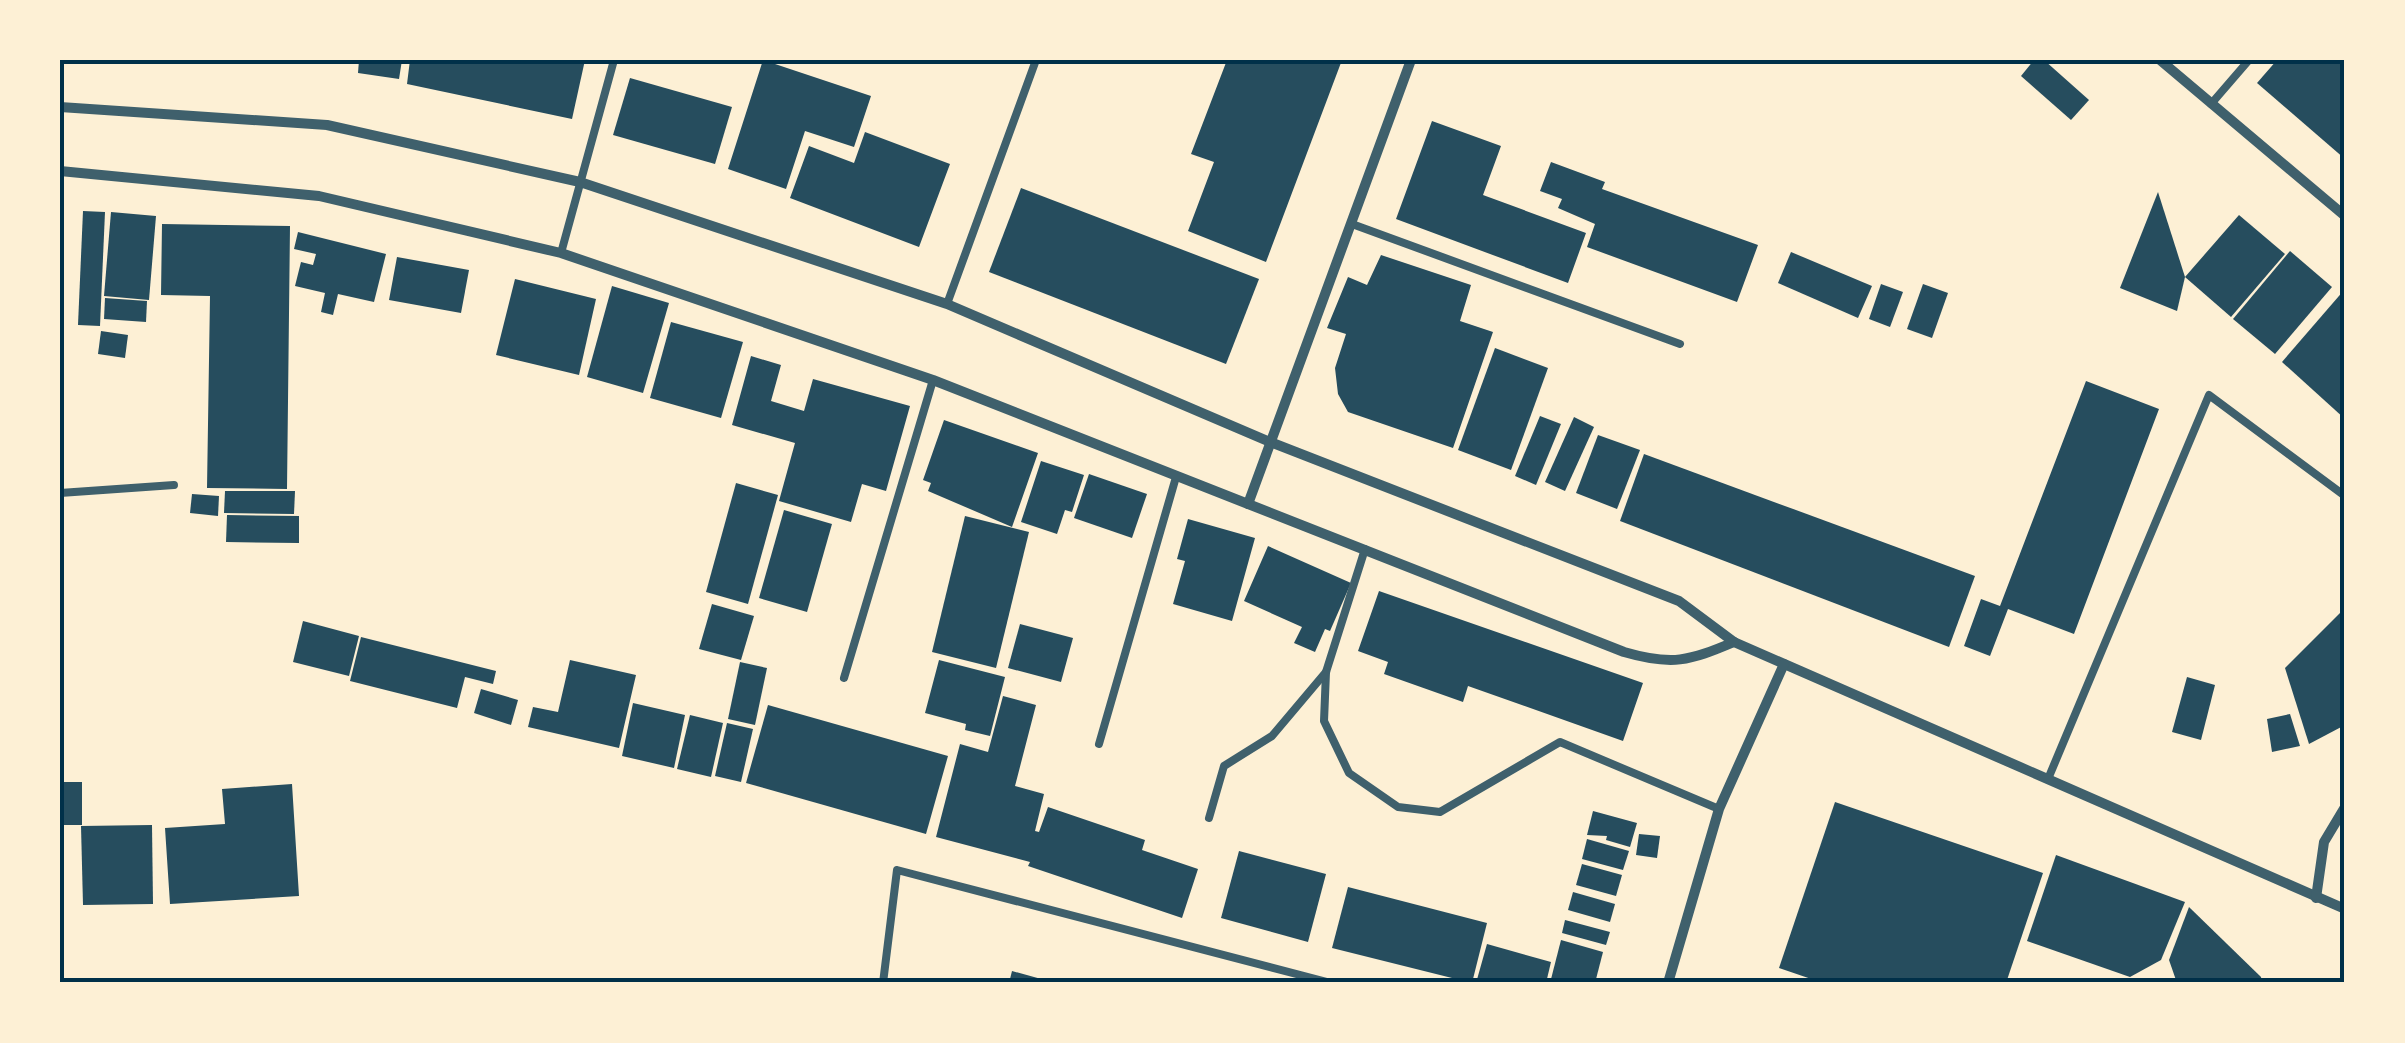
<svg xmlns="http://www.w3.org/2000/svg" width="2405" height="1043" font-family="'Public Sans',sans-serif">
	<rect width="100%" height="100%" fill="#fdf0d5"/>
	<g fill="#264d5e">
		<polygon points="359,60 402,60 399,79 358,73"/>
		<polygon points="410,60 585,60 572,119 407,84"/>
		<polygon points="763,60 871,96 854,147 805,131 786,189 728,169"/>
		<polygon points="1227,60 1342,60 1266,262 1188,231 1214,162 1191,154"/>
		<polygon points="2034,60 2044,60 2089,100 2071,120 2021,76"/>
		<polygon points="2277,60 2345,60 2345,159 2257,83"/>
		<polygon points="630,78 732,107 715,164 613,135"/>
		<polygon points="1432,121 1501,146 1483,195 1586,233 1568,283 1396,219"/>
		<polygon points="865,132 950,164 919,247 790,198 809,146 854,163"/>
		<polygon points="1551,162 1605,182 1602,189 1758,245 1737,302 1587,247 1595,224 1558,208 1562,199 1540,191"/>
		<polygon points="1021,188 1259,279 1226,364 989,272"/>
		<polygon points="2158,192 2185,277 2177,311 2120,288"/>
		<polygon points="83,211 105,212 100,326 78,325"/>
		<polygon points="111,212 156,216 149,300 104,296"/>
		<polygon points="2239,215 2285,254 2231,317 2185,277"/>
		<polygon points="162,224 290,226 287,489 207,488 210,296 161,295"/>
		<polygon points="298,232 386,254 374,302 338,294 333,315 321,312 325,293 295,286 301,262 313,265 316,254 294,249"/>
		<polygon points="2290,251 2332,287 2275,354 2233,319"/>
		<polygon points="1791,252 1872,286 1858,318 1778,283"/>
		<polygon points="1381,255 1471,285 1460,321 1493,332 1453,448 1348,412 1338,394 1335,368 1346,334 1327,328 1348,277 1367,285"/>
		<polygon points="397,257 469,270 461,313 389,300"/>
		<polygon points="515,279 596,299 579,375 496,355"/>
		<polygon points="1881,284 1903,292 1890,327 1869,319"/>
		<polygon points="1923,284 1948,293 1932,338 1907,329"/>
		<polygon points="612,286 669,303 643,393 587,377"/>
		<polygon points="2345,289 2345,419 2282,362"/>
		<polygon points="105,298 147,301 146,322 104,319"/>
		<polygon points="671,322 743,342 721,418 650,398"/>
		<polygon points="101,331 128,335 125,358 98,354"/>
		<polygon points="1495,348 1548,368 1511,470 1458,450"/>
		<polygon points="751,356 781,365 771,401 804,411 813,379 910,406 886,491 862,484 851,522 779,501 795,443 732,425"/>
		<polygon points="2086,381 2159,409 2074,634 2008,609 1990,656 1964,646 1981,599 2000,606"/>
		<polygon points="1540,416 1561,424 1536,485 1515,476"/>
		<polygon points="1574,417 1594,427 1565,491 1545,482"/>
		<polygon points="944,420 1038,453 1012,527 928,491 931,483 923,480"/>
		<polygon points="1598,435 1640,450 1617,509 1576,493"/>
		<polygon points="1644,454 1975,576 1949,647 1620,521"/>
		<polygon points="1041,461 1084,475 1072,512 1065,510 1057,534 1021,522"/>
		<polygon points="1089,474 1147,494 1132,538 1074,518"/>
		<polygon points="736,483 778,495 748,604 706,592"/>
		<polygon points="225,491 295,491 294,514 224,513"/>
		<polygon points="192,494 219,496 218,516 190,513"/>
		<polygon points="784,510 832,524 807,612 759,598"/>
		<polygon points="227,515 299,516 299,543 226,542"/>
		<polygon points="965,516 1029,532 996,668 932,652"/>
		<polygon points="1188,519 1255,538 1232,621 1173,604 1185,561 1177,559"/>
		<polygon points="1268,546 1351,583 1330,631 1325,629 1315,652 1294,643 1302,627 1244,601"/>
		<polygon points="1379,591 1643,683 1623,741 1468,686 1463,702 1384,674 1388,662 1358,651"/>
		<polygon points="712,604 754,616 741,660 699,649"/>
		<polygon points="2345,608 2345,725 2309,744 2285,668"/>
		<polygon points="303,621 359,636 349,676 293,662"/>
		<polygon points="1020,624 1073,638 1061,682 1008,668"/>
		<polygon points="361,637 496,671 493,684 465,677 457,708 350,681"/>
		<polygon points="570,660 636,675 619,748 528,727 533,707 558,712"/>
		<polygon points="939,660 1005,677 990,736 965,730 966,724 925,713"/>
		<polygon points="740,662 767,668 755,725 728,719"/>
		<polygon points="2187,677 2215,685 2201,740 2172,732"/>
		<polygon points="481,689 518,700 511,725 474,713"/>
		<polygon points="1003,696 1036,705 1015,786 1044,794 1035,831 1039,832 1048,807 1145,840 1142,850 1198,869 1182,918 1028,866 1030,862 936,837 960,744 988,752"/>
		<polygon points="633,703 685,715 674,768 622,756"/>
		<polygon points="768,705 948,756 926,834 746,783"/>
		<polygon points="2290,714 2300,746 2272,752 2267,719"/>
		<polygon points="690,715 723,723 711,777 677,769"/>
		<polygon points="727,723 753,729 741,782 715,776"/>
		<rect x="60" y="782" width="22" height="43"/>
		<polygon points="292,784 299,896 170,904 165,828 225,824 222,789"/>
		<polygon points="1835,802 2043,873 2006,983 1823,983 1779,968"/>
		<polygon points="1593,811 1637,823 1630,847 1606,840 1607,836 1587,835"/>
		<polygon points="152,825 153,904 83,905 81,826"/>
		<polygon points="1639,834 1660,836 1657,858 1636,855"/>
		<polygon points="1587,839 1629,851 1623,870 1582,859"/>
		<polygon points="1239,851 1326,874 1308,942 1221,918"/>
		<polygon points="2056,855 2185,902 2161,960 2130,977 2027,941"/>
		<polygon points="1582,864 1622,875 1616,896 1576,885"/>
		<polygon points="1348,887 1487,923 1472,983 1332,948"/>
		<polygon points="1573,892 1615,904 1610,922 1568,910"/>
		<polygon points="2189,907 2261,977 2262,983 2177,983 2169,960"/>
		<polygon points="1565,920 1610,932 1606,945 1562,933"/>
		<polygon points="1561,940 1603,952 1595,983 1550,983"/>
		<polygon points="1487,944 1551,962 1546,983 1476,983"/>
		<polygon points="1012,971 1052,982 1052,983 1009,983"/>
	</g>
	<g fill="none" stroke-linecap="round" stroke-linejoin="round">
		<g stroke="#3f606c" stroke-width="8">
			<polyline points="2211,104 2249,60"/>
			<polyline points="1352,224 1680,344"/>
			<polyline points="561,253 614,60"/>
			<polyline points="947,304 1036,60"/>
			<polyline points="60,493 174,485"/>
			<polyline points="1365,549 1326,672 1324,721 1349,773 1398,807 1440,812 1560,742 1719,809"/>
			<polyline points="844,678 933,380"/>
			<polyline points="1099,744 1176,477"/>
			<polyline points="2048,779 2209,395 2345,496"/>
			<polyline points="1209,818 1224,766 1272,736 1326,672"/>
			<polyline points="883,983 897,870 1331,983"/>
		</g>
		<g stroke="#3f606c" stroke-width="10">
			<polyline points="2160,60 2345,216"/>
			<polyline points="60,107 327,125 580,182 947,304 1270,442 1679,601 1734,642 2345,909"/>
			<path d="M60,171L319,196L561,253L933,380L1624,652C1672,666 1689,661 1734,642"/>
			<polyline points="1248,504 1411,60"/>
			<polyline points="2316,898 2324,842 2345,807"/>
			<polyline points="1668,983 1719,809 1784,664"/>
		</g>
	</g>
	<rect width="2405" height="1043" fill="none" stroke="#fdf0d5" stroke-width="125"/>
	<rect x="62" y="62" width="2280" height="918" fill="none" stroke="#003049" stroke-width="4"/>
</svg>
